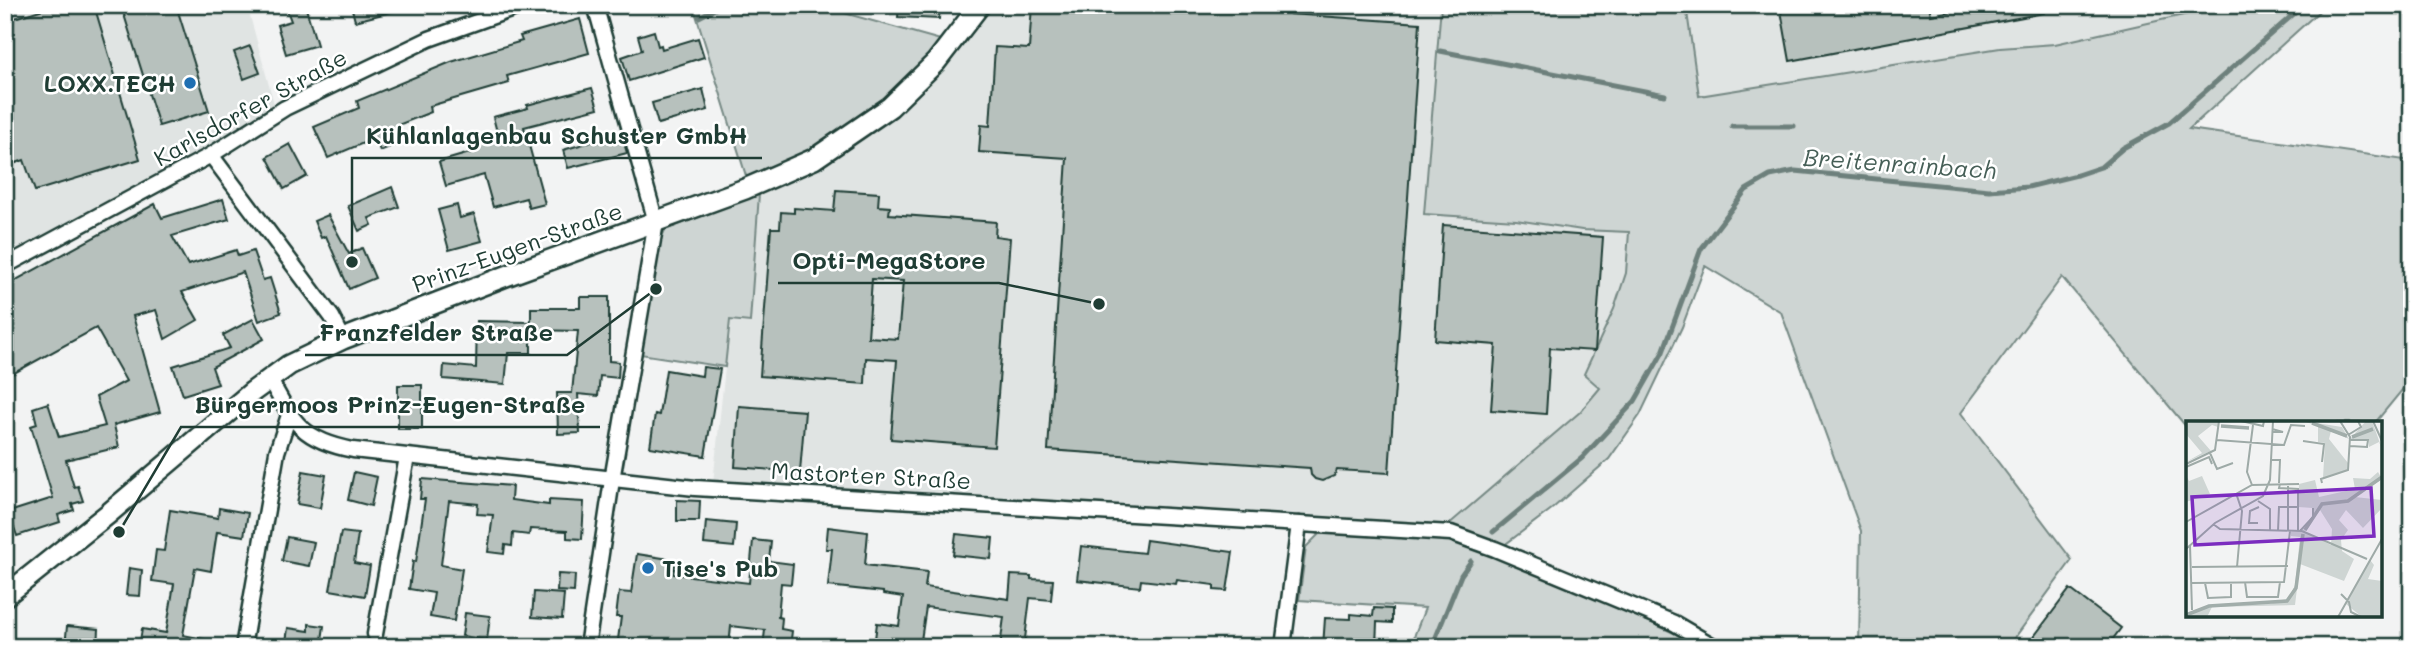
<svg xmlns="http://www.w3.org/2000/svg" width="2417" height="652" font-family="Mali,sans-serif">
	<rect width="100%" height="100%" fill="#f2f3f3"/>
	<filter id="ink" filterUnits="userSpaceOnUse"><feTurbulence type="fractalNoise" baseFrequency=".0143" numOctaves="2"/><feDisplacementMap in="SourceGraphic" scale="14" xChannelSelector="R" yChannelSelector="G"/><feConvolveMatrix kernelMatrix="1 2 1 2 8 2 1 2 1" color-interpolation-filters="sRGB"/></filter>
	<g filter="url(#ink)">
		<g fill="#e0e4e3">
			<polygon points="5,5 247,5 276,111 5,262"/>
			<polygon points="987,5 1441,5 1424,214 1667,230 1607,380 1580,411 1448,525 713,483 730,319 750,322 760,191 820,166 849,149 900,109"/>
			<polygon points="1686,5 2196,5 2197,12 2055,44 2000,48 1699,96"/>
		</g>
		<g fill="#ced5d3" stroke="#768984" stroke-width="2">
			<polygon points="693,5 837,5 837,11 944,41 869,114 836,136 747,179"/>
			<polygon points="1441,5 1686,5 1699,96 2000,48 2055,44 2197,12 2196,5 2326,5 2189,129 2412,161 2412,378 2375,423 2188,423 2188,429 2062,277 1961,413 2072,560 2008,647 1859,647 1861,531 1781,312 1705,266 1682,327 1640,415 1609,459 1553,508 1503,546 1472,533 1448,525 1580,412 1600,388 1584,374 1614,309 1626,273 1629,232 1582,230 1516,220 1424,214"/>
			<polygon points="759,194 750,322 730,320 725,367 640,354 659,243 665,230"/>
			<polygon points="1322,531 1452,540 1583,592 1705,647 1412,647 1415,634 1425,608 1299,600 1306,547"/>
		</g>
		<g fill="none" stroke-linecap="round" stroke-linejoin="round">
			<g stroke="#6d807b" stroke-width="5">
				<polyline points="699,17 722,5"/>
				<polyline points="1440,51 1665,95"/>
				<polyline points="1732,126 1794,126"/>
				<polyline points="1493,532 1582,458 1635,401 1663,352 1701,249 1746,190 1770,176 1795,171 1989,190 2028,187 2077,175 2101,167 2123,148 2169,123 2304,5"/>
				<polyline points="1432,647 1461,575 1471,561"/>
			</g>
		</g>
		<g fill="#b7c1bd" stroke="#1f3d34" stroke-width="2" fill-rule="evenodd">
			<polygon points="56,5 94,5 140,159 35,191 24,160 5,167 5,21"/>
			<polygon points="121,5 176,5 209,111 159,126"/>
			<polygon points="285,5 305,5 317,45 286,54 277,25 291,21"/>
			<polygon points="351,5 398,5 399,10 355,21"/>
			<polygon points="899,5 940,5 939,19 898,17"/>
			<polygon points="1032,5 1290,5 1290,14 1420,23 1389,473 1337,470 1334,476 1322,481 1315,479 1311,475 1310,468 1048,450 1067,158 979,152 981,125 990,126 995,47 1029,49"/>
			<polygon points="1780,5 1929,5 1931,15 1984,5 2043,5 2044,13 1790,61"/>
			<polygon points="580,19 589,53 507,76 509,83 430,106 431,112 398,125 404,141 380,151 375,138 328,158 314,127 359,108 357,101 451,62 522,41 520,36"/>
			<polygon points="654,31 658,46 661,45 662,49 698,38 704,57 629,81 622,57 642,50 638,36"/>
			<polygon points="250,46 260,73 244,79 234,52"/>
			<polygon points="592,88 598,108 524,127 545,204 529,208 526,198 493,207 484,175 446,186 439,162 473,152 471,143 498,136 493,117 528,108 527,105"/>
			<polygon points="703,89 708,110 658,124 652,103"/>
			<polygon points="621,133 627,153 568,168 563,150"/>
			<polygon points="290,144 307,176 284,189 267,157"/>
			<polygon points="392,187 399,207 369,218 372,225 359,231 348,206"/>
			<path d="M836,190L879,193L878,206L890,207L889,214L996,222L995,236L1010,238L994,447L891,439L897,360L866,358L865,384L760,376L771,228H780L781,212L794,213V208L834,211ZM872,279L903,281L898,339L868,337Z"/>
			<polygon points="223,199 229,219 172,236 188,265 236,250 238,256 253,251 263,280 270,278 281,313 259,321 243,272 182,292 198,320 165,339 156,310 133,316 160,412 114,425 119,447 66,460 74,487 78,486 83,501 72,504 74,510 58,515 60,522 17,536 9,512 53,498 31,426 37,424 33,408 48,403 59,437 105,426 96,397 126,381 96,328 5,378 5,286 155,204 162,218"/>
			<polygon points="457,205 460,218 474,214 482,241 449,250 438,210"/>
			<polygon points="328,215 349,254 362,248 375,278 349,289 326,236 321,238 314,221"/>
			<polygon points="1443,225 1603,237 1595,351 1550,348 1546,414 1491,410 1496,345 1435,340"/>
			<polygon points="580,297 609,297 609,361 619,362 618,378 600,376 598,396 578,394 580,433 558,434 557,393 572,393 578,331 531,330 531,308 580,308"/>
			<polygon points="253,319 264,339 212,367 218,384 183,395 173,366 230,348 223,335"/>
			<polygon points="477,321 531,322 531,353 508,353 505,384 443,379 444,365 476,368"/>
			<polygon points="703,367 720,369 705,456 650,447 655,414 659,415 666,370 702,376"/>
			<rect x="398" y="385" width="24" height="44"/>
			<polygon points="739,406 805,411 800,472 735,467"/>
			<polygon points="303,471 326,475 320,508 297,504"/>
			<polygon points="354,472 377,477 371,506 348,500"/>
			<polygon points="422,479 512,486 511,500 549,505 549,500 584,502 582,539 567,538 567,531 530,529 529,535 513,533 512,546 505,545 504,554 488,552 493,515 477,514 478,504 449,501 441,565 462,569 454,621 430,617 434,593 409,589 413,561 416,562 425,499 420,499"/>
			<polygon points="677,500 700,501 699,521 677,521"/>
			<polygon points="219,508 248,513 244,536 217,532 211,571 195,568 183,635 204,639 203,647 139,647 142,629 166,633 174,584 152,581 156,550 164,551 170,510 218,518"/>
			<polygon points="706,521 736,524 734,547 704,544"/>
			<polygon points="828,527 868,532 865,565 927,572 925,587 1009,599 1011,575 1031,576 1031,579 1053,580 1051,600 1030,598 1024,647 1000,647 1004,617 926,607 920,647 874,647 877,623 899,626 903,597 883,594 883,592 828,586 832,549 826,549"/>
			<polygon points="341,532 358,534 354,563 370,566 365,596 330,590"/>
			<polygon points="956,534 993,538 991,559 953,555"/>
			<polygon points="287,537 314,542 309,566 282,561"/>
			<polygon points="753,540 771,542 769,561 793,564 791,584 781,583 778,617 782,618 781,629 792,631 790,647 763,647 765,630 731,626 729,647 617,647 621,617 616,617 619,592 631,593 637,554 676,560 673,574 749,583"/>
			<polygon points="1146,540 1233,552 1227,591 1214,590 1214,585 1177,580 1176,584 1141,580 1140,587 1077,580 1081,546 1144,553"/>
			<polygon points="129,568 142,570 140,596 126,595"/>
			<polygon points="558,574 575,575 574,592 557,591"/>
			<polygon points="2070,589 2121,628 2107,647 2026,647"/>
			<polygon points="534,592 564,594 562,619 532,617"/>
			<polygon points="1374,608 1392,609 1392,623 1377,622 1376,647 1323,647 1325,618 1351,619 1351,614 1373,616"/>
			<polygon points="465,613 490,616 487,640 462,636"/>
			<polygon points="309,624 324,626 321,647 286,642 288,628 309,631"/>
			<polygon points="67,626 99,629 98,647 65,647"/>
		</g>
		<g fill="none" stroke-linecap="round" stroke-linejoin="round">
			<defs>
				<g id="street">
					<polyline points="211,155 332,317 343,339"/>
					<polyline points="5,266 211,155 285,108 429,39 524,5"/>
					<path d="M269,378C293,422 301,440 353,450L695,488L1451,533L1495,549L1674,623L1715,647"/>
					<polyline points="375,634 407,457"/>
					<polyline points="243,647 277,452 289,415"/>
					<polyline points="587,647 612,480 656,222 595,5"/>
					<polyline points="1283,647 1299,524"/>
				</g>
				<polyline id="secondary" points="5,596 108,514 252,392 289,365 343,339 506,276 745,189 814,159 890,107 936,62 980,5"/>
			</defs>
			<use href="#street" stroke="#1f3d34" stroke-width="19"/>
			<use href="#secondary" stroke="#1f3d34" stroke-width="24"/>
			<use href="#street" stroke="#fff" stroke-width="14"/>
			<use href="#secondary" stroke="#fff" stroke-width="19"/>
		</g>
	</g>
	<g fill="#1f6fb2" stroke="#fff" stroke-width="2.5">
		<circle cx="190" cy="83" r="7"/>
		<circle cx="648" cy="568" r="7"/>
	</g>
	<g text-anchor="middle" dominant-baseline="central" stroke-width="5" stroke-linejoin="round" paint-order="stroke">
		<g font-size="23" font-weight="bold" fill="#1f3d34" stroke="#fff" text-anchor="end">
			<text x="176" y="83">LOXX.TECH</text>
			<text x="662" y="568" text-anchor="start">Tise's Pub</text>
		</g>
		<g font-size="23" fill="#1f3d34" stroke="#fff">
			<text transform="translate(250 107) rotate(-29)">Karlsdorfer Straße</text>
			<text transform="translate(517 247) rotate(-20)">Prinz-Eugen-Straße</text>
			<text transform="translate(871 475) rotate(3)">Mastorter Straße</text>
		</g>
		<g font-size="24" font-style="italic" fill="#465f57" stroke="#fff">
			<text transform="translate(1900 163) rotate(4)">Breitenrainbach</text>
		</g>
	</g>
	<g transform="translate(2186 421)">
		<rect width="196" height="196" fill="#f2f3f3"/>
		<path d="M32,0V6L26,4L12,15L25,30L0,41L16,32L0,13V2ZM117,0L156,6L163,18L145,10L143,18L162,42L161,49L137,57L139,22L132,21V5ZM180,0H186L196,28L193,21L183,26V19L164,18ZM192,51L196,58L169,76L196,79V87L177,107L160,89L153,99L162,109L155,119L156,130L168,138L158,160L114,143L109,184L26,186L21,196H0L22,184L84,183L103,177L109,164L114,116L105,115V111L116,110L126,99L127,87L112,86L113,63L129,59L133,76L169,68L167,57L184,58ZM134,89L146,108L145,124L119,111ZM0,54L3,60L16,55L24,73L0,81ZM184,139L188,144L182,158L196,160V196H176L160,183Z" fill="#ced5d3" fill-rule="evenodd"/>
		<path fill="none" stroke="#a1adaa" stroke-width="3.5" d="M126,2L161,15M35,5L63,7M166,16L187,8M119,109L136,83L162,80L196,56M0,194L23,185L101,180L110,167L117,113"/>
		<path fill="none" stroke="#9eaaa7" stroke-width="2" d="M55,0L77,5L78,0M187,0L196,20M86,8L97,11H86M162,14L175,6L172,0M31,19L98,24L105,4L119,5M164,19H182L181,26L164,25M117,20L138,23L136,41M24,32L31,48L47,42M84,39H94L93,62M0,43L29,29L33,0M0,46L23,36L26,43M136,62L135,58L162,49L164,16L154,0M94,63L93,67L112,68V110M66,64L61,51L67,4M50,72L56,90L51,146M72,80L84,88V109M0,101L66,64L113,63M72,102H63L64,90L73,86M27,103L34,108L116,110L181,138M92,110L93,86H112M102,110V65M114,110L127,96V87M4,124L6,189M0,128L29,102L77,75L84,59L87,0M6,146L102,145M59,161L61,176H92L94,161M6,162L98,161L104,110M19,162L22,177L45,176V162M155,173L163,181L165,191L175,196M152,196L196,118"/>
		<path fill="#7b2cbf" fill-opacity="0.15" stroke="#7b2cbf" stroke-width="3.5" d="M185,67L188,115L9,124L6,76Z"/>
		<rect width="196" height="196" fill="none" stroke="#1f3d34" stroke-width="3.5"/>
	</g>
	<path fill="none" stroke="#1f3d34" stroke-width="2.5" d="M352 262L352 158H762M1099 304L999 283H778M656 289L567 355H305M119 532L181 427H600"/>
	<g fill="#1f3d34" stroke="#fff" stroke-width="2.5">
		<circle cx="352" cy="262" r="7"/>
		<circle cx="1099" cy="304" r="7"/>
		<circle cx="656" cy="289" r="7"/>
		<circle cx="119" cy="532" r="7"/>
	</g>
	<g font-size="24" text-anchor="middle" font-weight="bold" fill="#1f3d34" stroke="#fff" stroke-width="5" stroke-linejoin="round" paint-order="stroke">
		<text x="557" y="144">Kühlanlagenbau Schuster GmbH</text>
		<text x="889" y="269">Opti-MegaStore</text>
		<text x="436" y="341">Franzfelder Straße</text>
		<text x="390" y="413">Bürgermoos Prinz-Eugen-Straße</text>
	</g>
	<rect width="2417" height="652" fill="none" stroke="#fff" stroke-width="28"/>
	<rect x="14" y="14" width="2389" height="624" fill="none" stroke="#1f3d34" stroke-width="2.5" filter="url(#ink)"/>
</svg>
